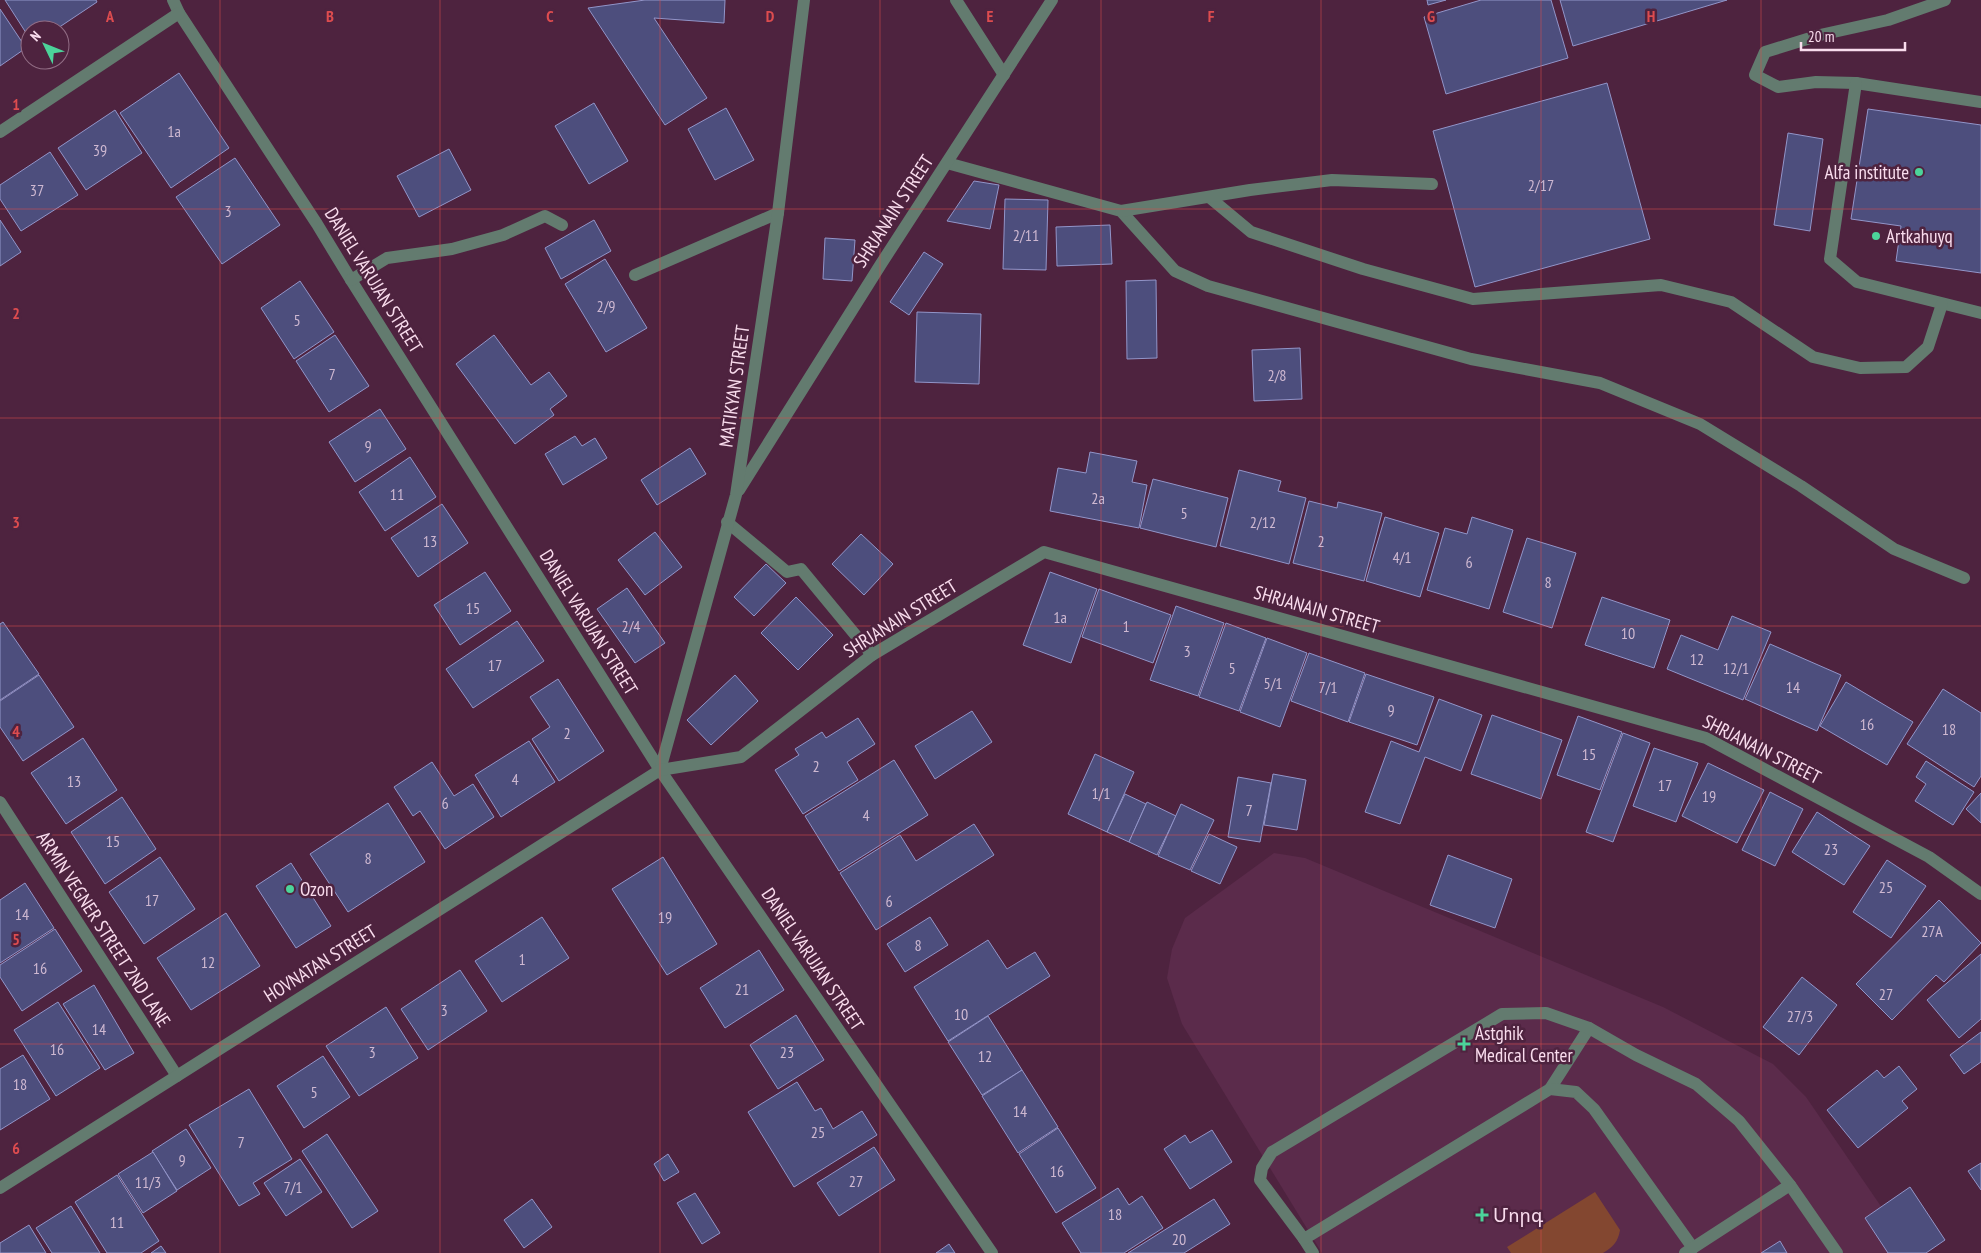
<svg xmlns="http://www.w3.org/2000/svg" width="1981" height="1253" font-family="'PT Sans Narrow','Noto Sans Armenian',sans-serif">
	<rect width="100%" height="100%" fill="#4e233f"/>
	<polygon fill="#5b2b4b" points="1274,853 1305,858 1663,1007 1773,1064 1806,1097 1913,1253 1322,1253 1182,1024 1167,978 1172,949 1185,918"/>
	<path fill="#834730" d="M1595,1192L1620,1230C1618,1242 1613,1247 1603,1253H1511L1507,1247Z"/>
	<g fill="#4d4e7d" stroke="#9295c9">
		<polygon points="5,0 96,0 97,2 55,30 30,30 30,39"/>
		<polygon points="645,0 725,0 724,23 654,18 707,98 665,125 588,8"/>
		<polygon points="1427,0 1446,0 1428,5"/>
		<polygon points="1481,0 1551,0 1568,58 1446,94 1424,17"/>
		<polygon points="1560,0 1727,0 1573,46"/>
		<polygon points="0,9 26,48 0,66"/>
		<polygon points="179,73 229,148 171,188 120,113"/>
		<polygon points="1607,83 1650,239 1475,287 1433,131"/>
		<polygon points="594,103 628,161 589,184 555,126"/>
		<polygon points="726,108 754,160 715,180 688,129"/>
		<polygon points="1868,109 1981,125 1981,273 1896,261 1901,226 1851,219"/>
		<polygon points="115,110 142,153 86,190 58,148"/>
		<polygon points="1788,133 1823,139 1810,231 1774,225"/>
		<polygon points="449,149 471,190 419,217 397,176"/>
		<polygon points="50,152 78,195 21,231 0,199 0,185"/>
		<polygon points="235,158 280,225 222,264 176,197"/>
		<polygon points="974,181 999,185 990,229 947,221"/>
		<polygon points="1005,199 1048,200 1046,270 1003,269"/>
		<polygon points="0,220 21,252 0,266"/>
		<polygon points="594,220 611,251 561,279 545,248"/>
		<polygon points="1110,225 1112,264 1057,266 1056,227"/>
		<polygon points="825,238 855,240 852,281 823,279"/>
		<polygon points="924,252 943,264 909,315 890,302"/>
		<polygon points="605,259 647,328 606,352 565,284"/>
		<polygon points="1156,280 1157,358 1127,359 1126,281"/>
		<polygon points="300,281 334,332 294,359 261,308"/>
		<polygon points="917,312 981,314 979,384 915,382"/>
		<polygon points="335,335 369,386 329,412 296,361"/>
		<polygon points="494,335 531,385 549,372 567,396 550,409 554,415 515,444 456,364"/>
		<polygon points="1300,348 1302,399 1254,401 1252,350"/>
		<polygon points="380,409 406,449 355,482 329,442"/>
		<polygon points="575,436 582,446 595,438 607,458 563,485 545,454"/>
		<polygon points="690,448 706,474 657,505 641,480"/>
		<polygon points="1090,452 1137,461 1132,482 1147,485 1139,528 1050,511 1058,468 1086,473"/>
		<polygon points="410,457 436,497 385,531 359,492"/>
		<polygon points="1239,470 1281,481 1278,491 1306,498 1289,564 1220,546"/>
		<polygon points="1153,479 1228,498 1216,547 1140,528"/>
		<polygon points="1309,501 1337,508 1338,502 1382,513 1364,581 1293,563"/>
		<polygon points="442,504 468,543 418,577 391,538"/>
		<polygon points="1385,517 1439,533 1420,597 1366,581"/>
		<polygon points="1472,517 1513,530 1489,609 1427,590 1445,528 1467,534"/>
		<polygon points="655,532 682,567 645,595 618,560"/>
		<polygon points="861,534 893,564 864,595 832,564"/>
		<polygon points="1527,538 1576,553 1552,628 1503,612"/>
		<polygon points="766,564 786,583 754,616 734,597"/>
		<polygon points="485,572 511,611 460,645 434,605"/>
		<polygon points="1050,572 1097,589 1071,663 1023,645"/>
		<polygon points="627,588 665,643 635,663 597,609"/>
		<polygon points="1099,589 1171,615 1153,663 1082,637"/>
		<polygon points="796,597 833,635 798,670 761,633"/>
		<polygon points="1602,597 1670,620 1654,668 1585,645"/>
		<polygon points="1176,606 1224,623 1198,696 1150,680"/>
		<polygon points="1732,616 1771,632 1743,700 1667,669 1681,635 1718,650"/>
		<polygon points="517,621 544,661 473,708 446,669"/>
		<polygon points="3,622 39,674 0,700 0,624"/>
		<polygon points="1226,623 1266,638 1239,711 1199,697"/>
		<polygon points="1267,638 1307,653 1280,727 1240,712"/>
		<polygon points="1770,644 1841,675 1817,731 1745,699"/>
		<polygon points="1309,653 1365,673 1348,722 1291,701"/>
		<polygon points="1366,674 1434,697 1417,745 1349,722"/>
		<polygon points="39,675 74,727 23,761 0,727 0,701"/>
		<polygon points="735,675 758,701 711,745 687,720"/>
		<polygon points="558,679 604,751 559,781 532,739 550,727 530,697"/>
		<polygon points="1846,682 1913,722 1887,765 1820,726"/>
		<polygon points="1943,689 1981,713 1981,776 1974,787 1907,744"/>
		<polygon points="1439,699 1482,715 1461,771 1425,757 1400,824 1365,812 1391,741 1419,752"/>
		<polygon points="972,711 992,742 935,779 915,746"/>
		<polygon points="1492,715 1562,740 1541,799 1471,774"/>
		<polygon points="1578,716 1622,732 1600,790 1557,775"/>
		<polygon points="858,718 875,744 847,762 858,780 803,814 775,770 799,755 795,749 822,732 826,738"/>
		<polygon points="1623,733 1650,743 1613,842 1586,832"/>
		<polygon points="83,738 117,790 66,824 31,773"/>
		<polygon points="529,741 555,782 501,817 475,775"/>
		<polygon points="1654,748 1698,763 1676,822 1633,806"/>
		<polygon points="1095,754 1134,772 1107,832 1068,814"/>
		<polygon points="894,760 928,815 839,871 805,816"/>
		<polygon points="1926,761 1974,792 1953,825 1915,801 1926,784 1916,777"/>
		<polygon points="432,762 454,796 473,784 494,817 445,849 420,811 413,816 394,787"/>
		<polygon points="1708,763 1764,790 1737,843 1682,816"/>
		<polygon points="1273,774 1306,780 1297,830 1264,825"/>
		<polygon points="1238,777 1271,783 1260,842 1228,837"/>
		<polygon points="1770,792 1803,809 1775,866 1742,850"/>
		<polygon points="1981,793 1981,823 1966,809"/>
		<polygon points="1125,794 1146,804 1129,842 1107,832"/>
		<polygon points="122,797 156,849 105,884 71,832"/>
		<polygon points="1147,802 1176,816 1157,855 1129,842"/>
		<polygon points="388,803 425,862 348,912 310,854"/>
		<polygon points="1181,804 1214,820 1190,870 1158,856"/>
		<polygon points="1817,812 1870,846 1844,885 1792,852"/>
		<polygon points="974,824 994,855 876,930 840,873 900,835 916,861"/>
		<polygon points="1209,834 1237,847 1220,884 1191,871"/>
		<polygon points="1448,855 1512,879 1495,928 1430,905"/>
		<polygon points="160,857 195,909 144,944 109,892"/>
		<polygon points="663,857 717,944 667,975 612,889"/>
		<polygon points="1887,860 1926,886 1891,938 1853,912"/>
		<polygon points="291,863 331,926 296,948 256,886"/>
		<polygon points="25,883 54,928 0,963 0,900"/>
		<polygon points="1939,900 1981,943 1944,982 1936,975 1892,1020 1856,984"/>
		<polygon points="226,913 260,966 191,1010 157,958"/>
		<polygon points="542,917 569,958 502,1002 475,961"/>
		<polygon points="930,917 948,945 905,972 887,944"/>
		<polygon points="55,929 82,971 22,1011 0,977 0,965"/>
		<polygon points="988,940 1007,969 1035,952 1050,976 948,1041 914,987"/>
		<polygon points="759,950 784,990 725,1028 700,988"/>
		<polygon points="1981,954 1981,1019 1959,1038 1927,1000"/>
		<polygon points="460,970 487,1011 428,1050 401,1009"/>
		<polygon points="1802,977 1837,1005 1799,1055 1763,1027"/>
		<polygon points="94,985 134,1053 105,1070 63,1004"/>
		<polygon points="58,1002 100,1068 56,1096 14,1030"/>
		<polygon points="386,1007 418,1058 359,1096 326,1046"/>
		<polygon points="796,1015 824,1060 778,1089 750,1045"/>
		<polygon points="988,1016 1022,1070 982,1095 948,1042"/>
		<polygon points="1981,1032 1981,1062 1964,1074 1950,1055"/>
		<polygon points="23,1055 50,1099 0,1130 0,1069"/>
		<polygon points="323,1056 350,1097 304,1128 277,1086"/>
		<polygon points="1899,1066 1917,1089 1902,1101 1908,1108 1858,1148 1827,1110 1877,1070 1884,1078"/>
		<polygon points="1022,1070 1058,1127 1018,1153 982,1096"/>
		<polygon points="797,1082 815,1111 821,1108 833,1129 862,1111 877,1135 794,1187 748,1112"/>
		<polygon points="249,1089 292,1159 253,1183 260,1194 239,1206 189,1125"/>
		<polygon points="1058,1128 1096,1188 1056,1213 1019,1154"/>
		<polygon points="186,1129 211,1168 177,1190 152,1151"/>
		<polygon points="1212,1130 1232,1162 1190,1189 1164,1149 1185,1135 1190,1143"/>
		<polygon points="327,1134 378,1211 352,1228 302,1151"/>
		<polygon points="874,1147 895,1180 839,1216 817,1183"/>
		<polygon points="153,1152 177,1191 143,1213 118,1174"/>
		<polygon points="668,1154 679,1172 664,1181 654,1164"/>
		<polygon points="300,1159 322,1192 286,1216 264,1183"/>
		<polygon points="1981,1163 1981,1190 1968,1171"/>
		<polygon points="117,1175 159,1241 141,1253 107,1253 75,1202"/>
		<polygon points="1910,1187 1945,1240 1926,1253 1888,1253 1865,1218"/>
		<polygon points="1118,1188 1129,1205 1142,1196 1163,1228 1124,1253 1081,1253 1062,1223"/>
		<polygon points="695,1193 720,1233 702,1244 677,1203"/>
		<polygon points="532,1199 552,1227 524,1248 504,1220"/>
		<polygon points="1214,1199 1230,1224 1184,1253 1128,1253"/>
		<polygon points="71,1206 100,1253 52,1253 36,1228"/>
		<polygon points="29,1225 46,1253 0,1253 0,1243"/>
		<polygon points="1780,1241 1787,1253 1761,1253"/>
		<polygon points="949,1244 955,1253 936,1253"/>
		<polygon points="161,1246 166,1253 151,1253"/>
	</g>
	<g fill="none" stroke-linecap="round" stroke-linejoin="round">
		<g stroke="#637b6f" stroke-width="12">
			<polyline points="173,0 179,13 317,224 351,280 660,770 992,1253"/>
			<polyline points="956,0 1004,75"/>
			<polyline points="1945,0 1888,20 1820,35 1765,52 1755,75 1778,87 1816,82 1856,83 1981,102"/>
			<polyline points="1856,83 1830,259 1857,282 1981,313"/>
			<polyline points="0,132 179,13"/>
			<polyline points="947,163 1121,211 1175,271 1208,286 1471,359 1600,383 1700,424 1801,486 1894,549 1964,578"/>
			<polyline points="1209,197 1251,232 1363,269 1473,299 1661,285 1731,302 1813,357 1860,368 1906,367 1928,347 1942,304"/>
			<polyline points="1121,211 1250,190 1332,180 1432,184"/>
			<polyline points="635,275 778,213"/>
			<polyline points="351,280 387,258 452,249 503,235 545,216 562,225"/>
			<polyline points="739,490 881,264 1052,0"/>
			<polyline points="727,522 787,572 801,569 872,655"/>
			<polyline points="660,770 736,495 778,213 804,0"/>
			<polyline points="0,802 177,1076"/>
			<polyline points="1550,1089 1589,1028"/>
			<polyline points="0,1188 660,770 741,757 872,655 1044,552 1706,738 1929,857 1981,894"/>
			<polyline points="1304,1239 1313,1253"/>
			<polyline points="1693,1248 1594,1109 1576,1092 1550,1089 1304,1239 1260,1180 1262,1168 1272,1152 1502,1014 1546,1013 1589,1028 1636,1055 1696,1084 1739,1121 1790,1185 1837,1253"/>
			<polyline points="1685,1253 1790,1185"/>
		</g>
	</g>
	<path fill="none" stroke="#dd4c4f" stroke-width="1" stroke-opacity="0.55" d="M220,0V1253M440,0V1253M660,0V1253M880,0V1253M1101,0V1253M1321,0V1253M1541,0V1253M1761,0V1253M0,209H1981M0,418H1981M0,626H1981M0,835H1981M0,1044H1981"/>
	<g fill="#4cd39a" stroke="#4e233f" stroke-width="2">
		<circle cx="1919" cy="172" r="5"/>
		<circle cx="1876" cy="236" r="5"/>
		<circle cx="290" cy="889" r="5"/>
		<path d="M1461.5 1036.5h5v5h5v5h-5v5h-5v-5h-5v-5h5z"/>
		<path d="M1479.5 1207.5h5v5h5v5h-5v5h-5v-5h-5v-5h5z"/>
	</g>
	<g text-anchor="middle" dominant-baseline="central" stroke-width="5" stroke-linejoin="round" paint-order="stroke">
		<g font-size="16" fill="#ceb8d1">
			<text x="174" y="131">1a</text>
			<text x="100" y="150">39</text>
			<text x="1541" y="185">2/17</text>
			<text x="37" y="190">37</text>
			<text x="228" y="211">3</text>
			<text x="1026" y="235">2/11</text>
			<text x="606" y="306">2/9</text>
			<text x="297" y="320">5</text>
			<text x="332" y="374">7</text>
			<text x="1277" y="375">2/8</text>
			<text x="368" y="446">9</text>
			<text x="397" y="494">11</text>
			<text x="1098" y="498">2a</text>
			<text x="1184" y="513">5</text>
			<text x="1263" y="522">2/12</text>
			<text x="430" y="541">13</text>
			<text x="1321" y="541">2</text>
			<text x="1402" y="557">4/1</text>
			<text x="1469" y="562">6</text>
			<text x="1548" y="582">8</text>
			<text x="473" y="608">15</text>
			<text x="1060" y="617">1a</text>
			<text x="631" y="626">2/4</text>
			<text x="1126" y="626">1</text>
			<text x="1628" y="633">10</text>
			<text x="1187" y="651">3</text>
			<text x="1697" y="659">12</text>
			<text x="495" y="665">17</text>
			<text x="1232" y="668">5</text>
			<text x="1736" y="668">12/1</text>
			<text x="1273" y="683">5/1</text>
			<text x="1328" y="687">7/1</text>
			<text x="1793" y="687">14</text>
			<text x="1391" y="710">9</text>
			<text x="1867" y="724">16</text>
			<text x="1949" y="729">18</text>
			<text x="567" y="733">2</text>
			<text x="1589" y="754">15</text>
			<text x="816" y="766">2</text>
			<text x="515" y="779">4</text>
			<text x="74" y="781">13</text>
			<text x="1665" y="785">17</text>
			<text x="1101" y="793">1/1</text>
			<text x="1709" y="796">19</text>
			<text x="445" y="803">6</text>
			<text x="1249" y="810">7</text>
			<text x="866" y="815">4</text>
			<text x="113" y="841">15</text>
			<text x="1831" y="849">23</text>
			<text x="368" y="858">8</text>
			<text x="1886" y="887">25</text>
			<text x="152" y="900">17</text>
			<text x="889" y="901">6</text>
			<text x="22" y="914">14</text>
			<text x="665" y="917">19</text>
			<text x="1932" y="931">27A</text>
			<text x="918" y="945">8</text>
			<text x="522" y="959">1</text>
			<text x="208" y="962">12</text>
			<text x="40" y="968">16</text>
			<text x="742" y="989">21</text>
			<text x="1886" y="994">27</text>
			<text x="444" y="1010">3</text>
			<text x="961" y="1014">10</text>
			<text x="1800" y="1016">27/3</text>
			<text x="99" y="1029">14</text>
			<text x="57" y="1049">16</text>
			<text x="372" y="1052">3</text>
			<text x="787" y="1052">23</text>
			<text x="985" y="1056">12</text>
			<text x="20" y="1084">18</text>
			<text x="314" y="1092">5</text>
			<text x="1020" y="1111">14</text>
			<text x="818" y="1132">25</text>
			<text x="241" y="1142">7</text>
			<text x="182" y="1160">9</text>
			<text x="1057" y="1171">16</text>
			<text x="856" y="1181">27</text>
			<text x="148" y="1182">11/3</text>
			<text x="293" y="1187">7/1</text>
			<text x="1115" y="1214">18</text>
			<text x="117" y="1222">11</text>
			<text x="1179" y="1239">20</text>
		</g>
		<g font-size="19" fill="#f9dced" stroke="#4e233f" text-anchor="start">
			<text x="1909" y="172" text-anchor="end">Alfa institute</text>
			<text x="1886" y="236">Artkahuyq</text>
			<text x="300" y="889">Ozon</text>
			<text x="1475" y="1033">Astghik<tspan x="1475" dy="22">Medical Center</tspan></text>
			<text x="1493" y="1215">Մորգ</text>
		</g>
		<g font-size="19" fill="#f9dced" stroke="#4e233f">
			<text transform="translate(893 211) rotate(-57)">SHRJANAIN STREET</text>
			<text transform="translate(374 280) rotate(58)">DANIEL VARUJAN STREET</text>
			<text transform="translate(734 386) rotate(-82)">MATIKYAN STREET</text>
			<text transform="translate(1317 609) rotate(16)">SHRJANAIN STREET</text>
			<text transform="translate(900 618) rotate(-32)">SHRJANAIN STREET</text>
			<text transform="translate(589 622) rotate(58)">DANIEL VARUJAN STREET</text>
			<text transform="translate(1762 749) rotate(27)">SHRJANAIN STREET</text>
			<text transform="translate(104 929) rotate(57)">ARMIN VEGNER STREET 2ND LANE</text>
			<text transform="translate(813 959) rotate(56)">DANIEL VARUJAN STREET</text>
			<text transform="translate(320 963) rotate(-32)">HOVNATAN STREET</text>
		</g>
	</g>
	<g font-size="16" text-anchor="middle" font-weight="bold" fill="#dd4c4f" stroke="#4e233f" stroke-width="5" stroke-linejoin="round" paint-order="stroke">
		<text x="110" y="22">A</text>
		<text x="330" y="22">B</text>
		<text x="550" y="22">C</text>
		<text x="770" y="22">D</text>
		<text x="990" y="22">E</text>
		<text x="1211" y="22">F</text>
		<text x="1431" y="22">G</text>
		<text x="1651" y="22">H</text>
		<text x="16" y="110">1</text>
		<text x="16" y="319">2</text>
		<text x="16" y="528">3</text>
		<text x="16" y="737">4</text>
		<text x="16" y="945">5</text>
		<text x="16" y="1154">6</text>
	</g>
	<g transform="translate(45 45) rotate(313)"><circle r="24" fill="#4e233f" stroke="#926d85"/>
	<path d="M0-4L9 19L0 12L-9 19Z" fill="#4cd39a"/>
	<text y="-8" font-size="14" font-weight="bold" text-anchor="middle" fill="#f9dced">N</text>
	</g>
	<path d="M1801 42v8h104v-8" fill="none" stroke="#f9dced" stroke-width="2.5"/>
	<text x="1808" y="42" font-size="15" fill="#f9dced" stroke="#4e233f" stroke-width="4" paint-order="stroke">20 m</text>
</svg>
